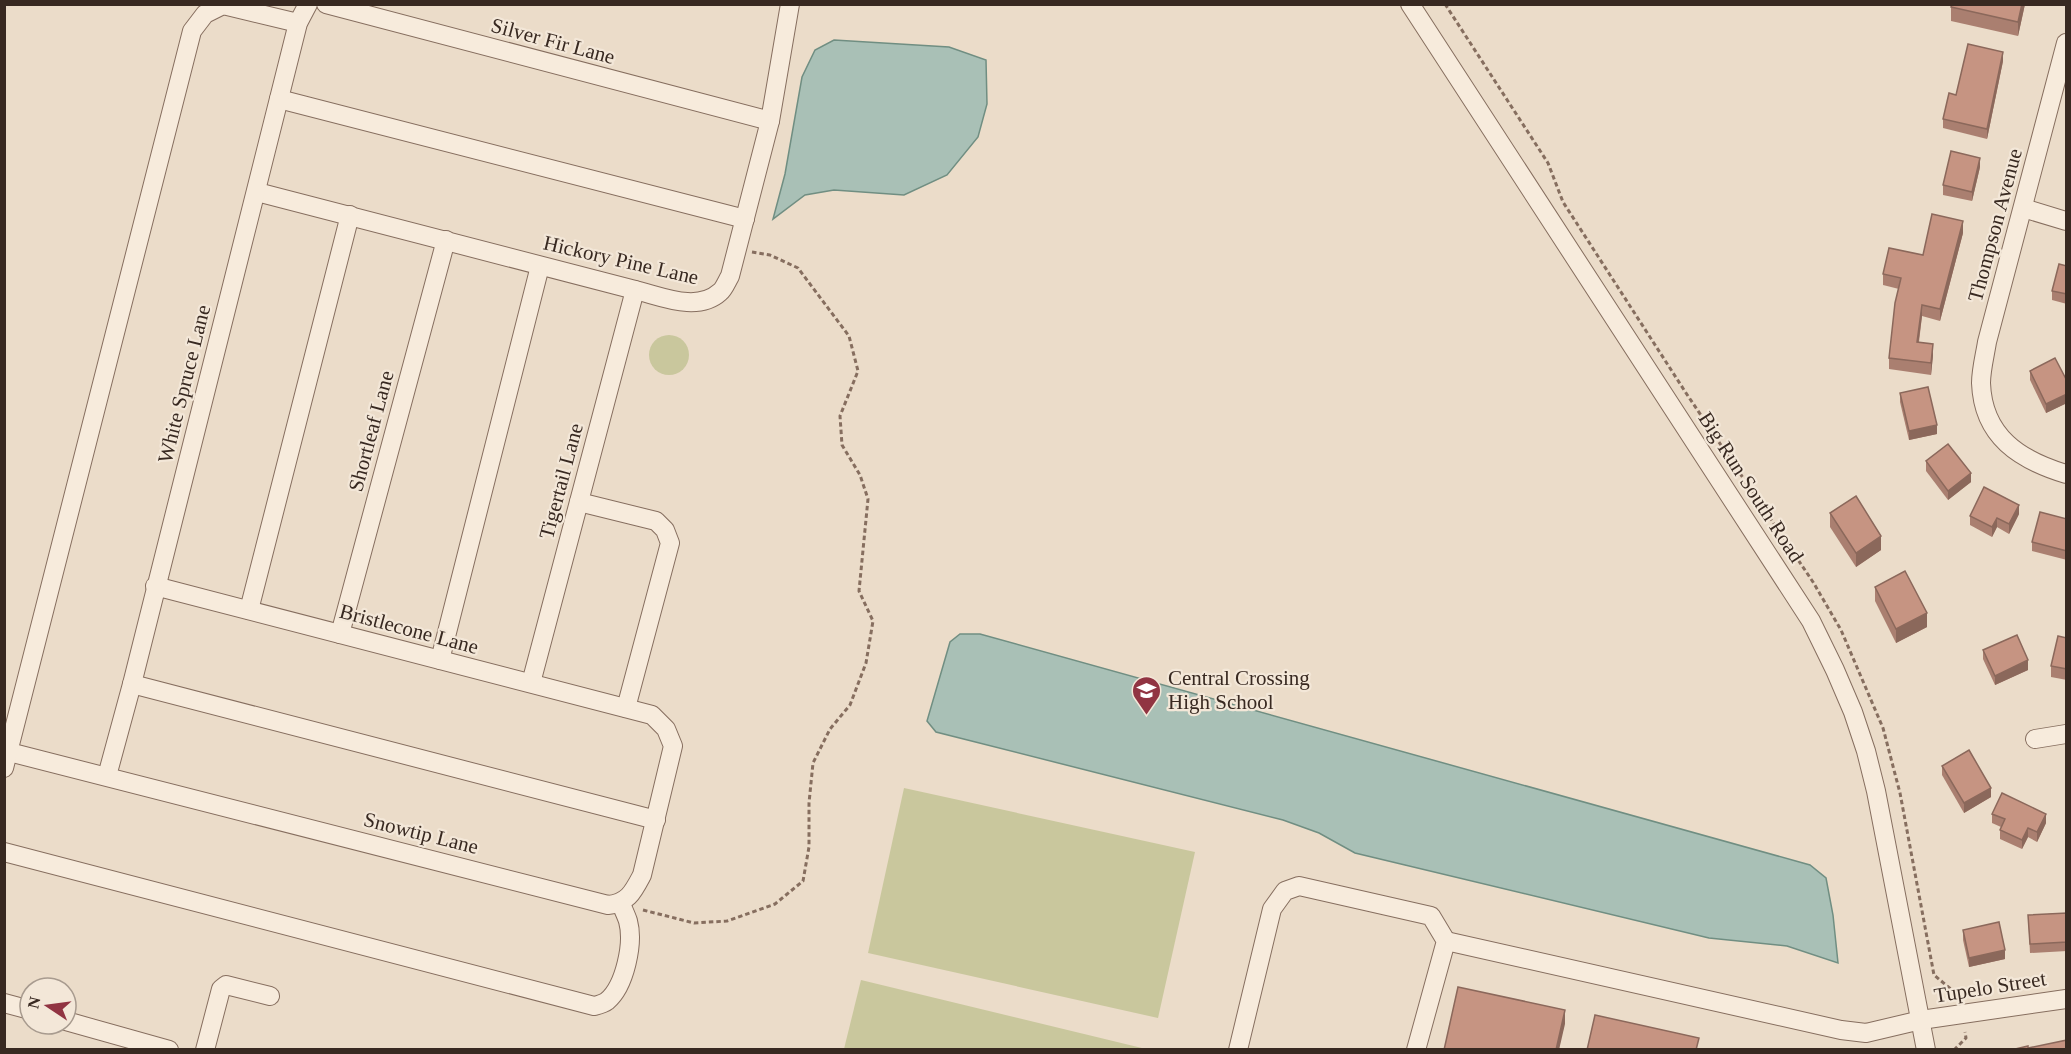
<svg xmlns="http://www.w3.org/2000/svg" width="2071" height="1054" font-family="'Times New Roman',serif">
	<rect width="100%" height="100%" fill="#ebdcc9"/>
	<g fill="#c9c79d">
		<circle cx="669" cy="355" r="20"/>
		<polygon points="904,788 1195,852 1158,1018 868,953"/>
		<polygon points="861,980 1146,1049 844,1049"/>
	</g>
	<g fill="#a9c0b6" stroke="#708e82" stroke-width="1.5">
		<polygon points="834,40 949,47 986,60 987,104 978,137 947,175 904,195 834,190 805,195 773,219 785,174 802,77 815,50"/>
		<polygon points="960,634 980,634 1810,865 1826,878 1833,915 1838,963 1787,946 1709,938 1355,853 1319,833 1283,820 936,732 927,721 950,642"/>
	</g>
	<g fill="none" stroke-linecap="round" stroke-linejoin="round">
		<defs>
			<g id="minor">
				<polyline points="326,4 770,121"/>
				<polyline points="1410,4 1811,621 1835,670 1853,712 1866,751 1876,791 1926,1050"/>
				<path d="M2066,43L1987,342C1985,355 1981,370 1981,383C1983,437 2020,460 2066,474"/>
				<polyline points="279,99 745,219"/>
				<path d="M257,192L635,290C661,296 697,313 720,292C724,289 727,281 730,276L770,121L790,4"/>
				<polyline points="2023,208 2066,221"/>
				<polyline points="579,502 656,521 665,530 670,543 626,708"/>
				<polyline points="249,610 350,215"/>
				<polyline points="340,634 446,240"/>
				<polyline points="440,660 540,266"/>
				<polyline points="531,683 635,290"/>
				<polyline points="132,684 656,820"/>
				<polyline points="2035,739 2066,734"/>
				<path d="M9,752L608,905C628,903 633,892 642,875L673,746L666,729L652,715L155,586"/>
				<polyline points="4,768 192,31 205,14 223,5 298,23"/>
				<polyline points="107,776 132,684 298,23 308,4"/>
				<path d="M4,852L594,1006C598,1005 603,1004 607,1001C625,986 634,943 628,921C626,915 623,909 621,904"/>
				<polyline points="1446,941 1841,1030 1866,1033 1921,1020 2066,999"/>
				<polyline points="4,1003 30,1010"/>
				<polyline points="66,1021 169,1050"/>
				<polyline points="205,1050 221,989 226,985 270,996"/>
				<polyline points="1238,1050 1272,909 1285,891 1299,886 1431,916 1446,941 1416,1050"/>
			</g>
		</defs>
		<use href="#minor" stroke="#866e5f" stroke-width="20"/>
		<g stroke="#866e5f" stroke-width="3" stroke-dasharray="4.5 3" stroke-linecap="butt">
			<polyline points="1445,4 1548,163 1563,202 1686,393 1813,582 1841,630 1883,728 1900,793 1934,975 1958,995 1958,999"/>
			<polyline points="643,910 694,923 727,921 775,904 803,881 809,847 809,803 813,763 830,729 850,705 866,663 873,621 859,591 868,499 860,475 842,445 840,416 858,371 849,336 798,268 770,255 752,252"/>
			<polyline points="1954,1050 1966,1038 1965,1032"/>
		</g>
		<use href="#minor" stroke="#f7ebdc" stroke-width="18"/>
	</g>
	<g fill="#aa7f70">
		<polygon points="2025,4 2018,36 1951,21 1951,7"/>
		<polygon points="2003,61 1987,139 1943,128 1943,119 1956,95"/>
		<polygon points="1980,167 1972,201 1943,195 1943,185"/>
		<polygon points="1963,233 1940,321 1922,316 1919,342 1933,355 1931,375 1889,369 1889,358 1899,289 1883,285 1883,274 1923,255"/>
		<polygon points="2067,266 2067,304 2052,300 2052,291"/>
		<polygon points="2030,371 2067,381 2067,403 2046,413 2030,380"/>
		<polygon points="1900,393 1937,434 1909,440 1900,402"/>
		<polygon points="1926,461 1971,482 1948,500 1926,471"/>
		<polygon points="1830,513 1881,550 1856,567 1830,527"/>
		<polygon points="2019,514 2009,534 1997,527 1992,537 1970,525 1970,516"/>
		<polygon points="2067,519 2067,560 2032,551 2032,542"/>
		<polygon points="1875,587 1927,627 1896,643 1875,601"/>
		<polygon points="2067,638 2067,680 2051,677 2051,666"/>
		<polygon points="1983,650 2028,670 1995,685 1983,659"/>
		<polygon points="1942,766 1991,797 1964,813 1942,775"/>
		<polygon points="1992,814 2046,823 2037,842 2028,837 2022,849 2000,839 2000,830 2001,827 1992,823"/>
		<polygon points="2067,913 2067,951 2030,953 2028,915"/>
		<polygon points="1963,930 2005,959 1969,967 1963,940"/>
	</g>
	<g fill="#8b685b">
		<polygon points="2022,4 2025,4 2018,36 2018,22"/>
		<polygon points="2003,52 2003,61 1987,139 1987,129"/>
		<polygon points="1980,158 1980,167 1972,201 1972,192"/>
		<polygon points="1963,221 1963,233 1940,321 1940,309"/>
		<polygon points="1922,305 1922,316 1917,353 1917,342"/>
		<polygon points="1933,344 1933,355 1931,375 1931,363"/>
		<polygon points="2067,394 2067,403 2046,413 2046,404"/>
		<polygon points="1937,425 1937,434 1909,440 1909,431"/>
		<polygon points="1971,473 1971,482 1948,500 1948,491"/>
		<polygon points="2019,505 2019,514 2009,534 2009,524"/>
		<polygon points="1997,518 1997,527 1992,537 1992,527"/>
		<polygon points="1881,536 1881,550 1856,567 1856,553"/>
		<polygon points="1927,613 1927,627 1896,643 1896,629"/>
		<polygon points="2028,660 2028,670 1995,685 1995,676"/>
		<polygon points="1991,788 1991,797 1964,813 1964,803"/>
		<polygon points="2046,814 2046,823 2037,842 2037,832"/>
		<polygon points="2028,828 2028,837 2022,849 2022,840"/>
		<polygon points="2005,950 2005,959 1969,967 1969,958"/>
		<polygon points="1565,1010 1565,1024 1559,1050 1556,1050"/>
	</g>
	<g fill="#c69482" stroke="#8b685b" stroke-width="1.5">
		<polygon points="1952,4 2022,4 2018,22 1951,7"/>
		<polygon points="1968,44 2003,52 1987,129 1943,119 1949,93 1956,95"/>
		<polygon points="1951,151 1980,158 1972,192 1943,185"/>
		<polygon points="1932,214 1963,221 1940,309 1922,305 1917,342 1933,344 1931,363 1889,358 1895,303 1901,278 1883,274 1889,248 1923,255"/>
		<polygon points="2059,264 2067,266 2067,294 2052,291"/>
		<polygon points="2055,358 2067,381 2067,394 2046,404 2030,371"/>
		<polygon points="1928,387 1937,425 1909,431 1900,393"/>
		<polygon points="1948,444 1971,473 1948,491 1926,461"/>
		<polygon points="1984,487 2019,505 2009,524 1997,518 1992,527 1970,516"/>
		<polygon points="1856,496 1881,536 1856,553 1830,513"/>
		<polygon points="2040,512 2067,519 2067,551 2032,542"/>
		<polygon points="1905,571 1927,613 1896,629 1875,587"/>
		<polygon points="2017,635 2028,660 1995,676 1983,650"/>
		<polygon points="2058,636 2067,638 2067,669 2051,666"/>
		<polygon points="1969,750 1991,788 1964,803 1942,766"/>
		<polygon points="2002,793 2046,814 2037,832 2028,828 2022,840 2000,830 2005,819 1992,814"/>
		<polygon points="2067,913 2067,942 2030,944 2028,915"/>
		<polygon points="1999,922 2005,950 1969,958 1963,930"/>
		<polygon points="1458,987 1565,1010 1556,1050 1444,1050"/>
		<polygon points="1595,1015 1699,1038 1696,1050 1587,1050"/>
		<polygon points="2067,1040 2067,1050 2011,1050 2028,1046 2028,1048"/>
	</g>
	<defs>
		<symbol id="school-pin" viewBox="-11 -11 22 30"><path d="M0 17L-7.5 6A9.5 9.5 0 1 1 7.5 6Z" fill="#913442" stroke="#f3e7d8"/><path d="M0-5L7-2L0 1L-7-2ZM-4 1L0 2.5L4 1V4Q0 6-4 4Z" fill="#fff"/></symbol>
	</defs>
	<g fill-rule="evenodd">
		<use href="#school-pin" x="1130" y="674" width="33" height="45"/>
	</g>
	<g text-anchor="middle" dominant-baseline="central" stroke-width="4.5" stroke-linejoin="round" paint-order="stroke">
		<g font-size="21" fill="#382921" stroke="#f3e7d8">
			<text transform="translate(553 41) rotate(15)">Silver Fir Lane</text>
			<text transform="translate(1995 225) rotate(-75)">Thompson Avenue</text>
			<text transform="translate(621 260) rotate(13)">Hickory Pine Lane</text>
			<text transform="translate(184 384) rotate(-76)">White Spruce Lane</text>
			<text transform="translate(371 431) rotate(-75)">Shortleaf Lane</text>
			<text transform="translate(561 481) rotate(-75)">Tigertail Lane</text>
			<text transform="translate(1751 487) rotate(57)">Big Run South Road</text>
			<text transform="translate(409 629) rotate(15)">Bristlecone Lane</text>
			<text transform="translate(421 833) rotate(14)">Snowtip Lane</text>
			<text transform="translate(1990 987) rotate(-9)">Tupelo Street</text>
		</g>
		<g font-size="21" fill="#382921" stroke="#f3e7d8" text-anchor="start">
			<text x="1168" y="678">Central Crossing<tspan x="1168" dy="24">High School</tspan></text>
		</g>
	</g>
	<rect width="2071" height="1054" fill="none" stroke="#382921" stroke-width="12"/>
	<g transform="translate(48 1006) rotate(283)"><circle r="28" fill="#f3e7d8" stroke="#a89b8f" stroke-width="1.5"/>
	<path d="M0-4.5L10 22L0 15L-10 22Z" fill="#913442"/>
	<text y="-9" font-size="16" font-weight="bold" text-anchor="middle" fill="#382921">N</text>
	</g>
</svg>
